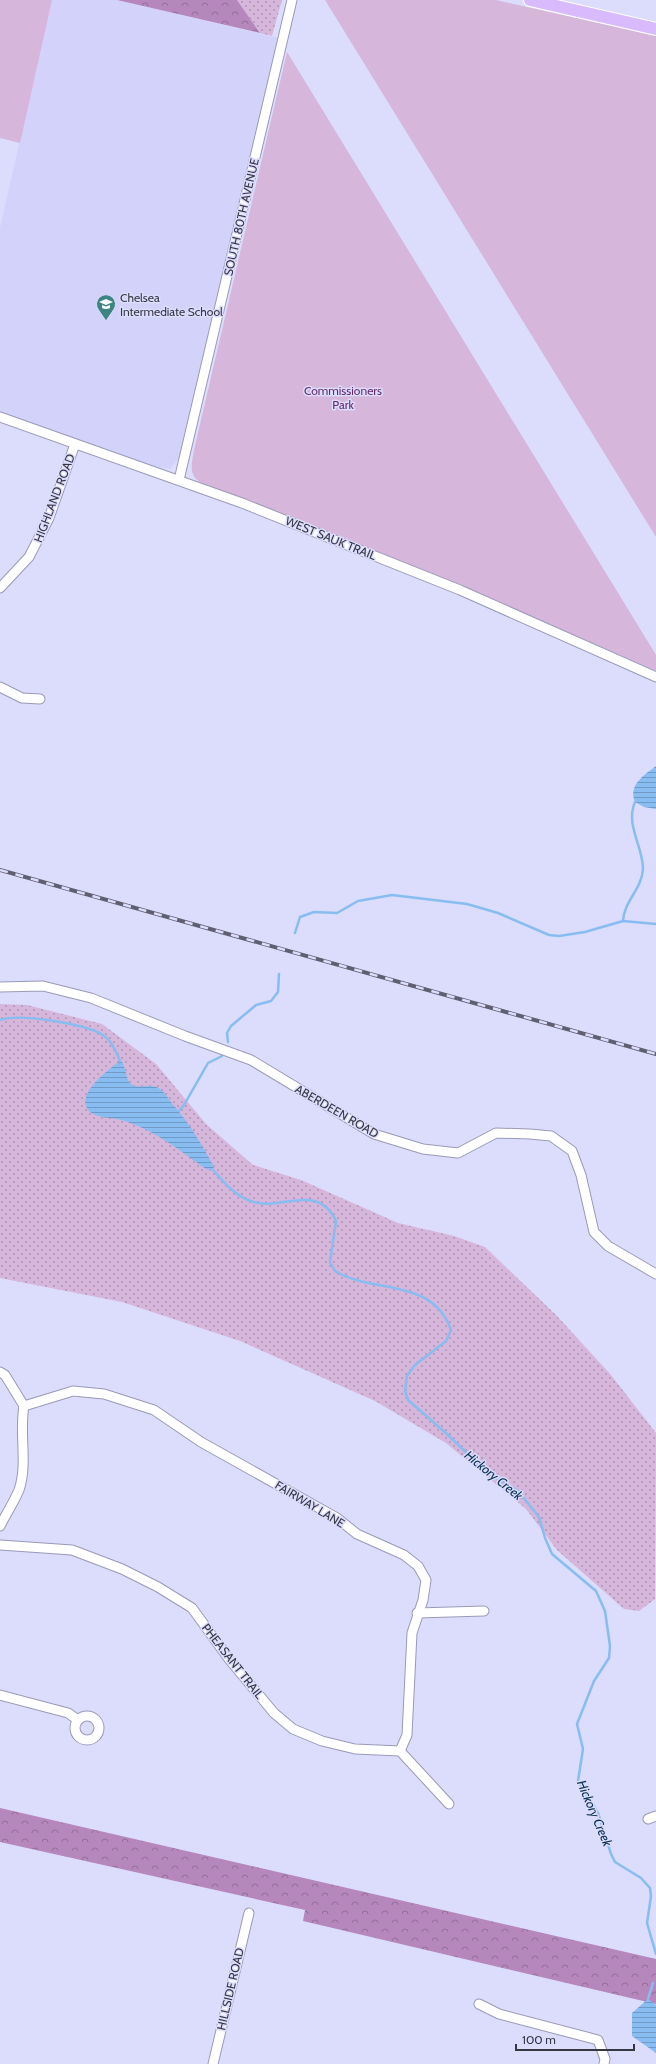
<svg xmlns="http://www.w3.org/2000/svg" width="656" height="2064" font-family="Cabin,sans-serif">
	<defs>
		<pattern id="grass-dots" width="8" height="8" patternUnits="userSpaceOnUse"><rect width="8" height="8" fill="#d6b6da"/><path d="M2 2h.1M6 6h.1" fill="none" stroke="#ae95b2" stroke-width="1.8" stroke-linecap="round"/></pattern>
		<pattern id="forest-crowns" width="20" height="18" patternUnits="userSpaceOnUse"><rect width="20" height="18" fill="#b587bc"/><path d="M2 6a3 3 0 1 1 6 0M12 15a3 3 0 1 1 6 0" fill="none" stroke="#946f9a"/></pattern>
		<pattern id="water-rules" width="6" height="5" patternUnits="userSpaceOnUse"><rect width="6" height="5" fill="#88bdf1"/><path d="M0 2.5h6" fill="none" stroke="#709ac5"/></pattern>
	</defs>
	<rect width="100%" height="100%" fill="#dcdcfd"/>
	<polygon fill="#d2d2fb" points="52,0 117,0 278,38 179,458 170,469 153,466 0,414 0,228"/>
	<g fill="url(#grass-dots)">
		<polygon points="237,0 282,0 272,36 260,33"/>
		<polygon points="0,1004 27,1005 102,1024 156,1064 206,1124 253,1165 301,1180 398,1223 454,1236 485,1247 557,1316 611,1375 656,1433 655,1599 639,1611 624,1609 557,1550 526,1509 446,1443 375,1401 240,1341 122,1302 0,1278"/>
	</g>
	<g fill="url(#forest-crowns)">
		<polygon points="117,0 237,0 260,33"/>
		<polygon points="0,1808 656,1959 656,2004 303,1921 305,1910 0,1842"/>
	</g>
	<g fill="#d6b6da">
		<polygon points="0,0 52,0 20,143 0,138"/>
		<polygon points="325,0 496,0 656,36 656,537"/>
		<path d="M287,52L656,655V671L485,596L200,482C188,475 192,462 194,450Z"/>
	</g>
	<g fill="url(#water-rules)">
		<path d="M656,766V809L644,807L635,802C628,785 644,775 656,766Z"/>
		<path d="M120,1061L122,1062C126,1069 126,1076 129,1082C135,1091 151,1082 160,1089C167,1094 170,1102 176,1108C191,1126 203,1146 214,1167L213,1170L206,1169C179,1150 153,1129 121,1120C111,1117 93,1119 87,1108C78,1092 109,1069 120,1061Z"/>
		<polygon points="648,1999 656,2005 656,2053 632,2036 632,2013"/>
	</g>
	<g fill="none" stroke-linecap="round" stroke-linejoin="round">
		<g stroke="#88bdf1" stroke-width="2.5">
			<path d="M623,921C624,901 642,889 643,869C643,846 625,825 635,802"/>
			<polyline points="295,933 300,917 314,912 337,913 358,901 392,895 467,904 498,913 549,935 559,936 585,932 623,921 656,924"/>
			<path d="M0,1020C20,1013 85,1024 103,1035C111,1040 117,1053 120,1061"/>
			<polyline points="228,1042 227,1033 231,1026 256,1005 271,1001 278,992 279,974"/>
			<polyline points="179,1111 184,1105 208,1063 222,1056"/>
			<path d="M213,1170C223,1181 233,1194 248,1200C278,1214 317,1180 336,1221L330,1262L335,1271C372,1294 433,1277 451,1330L446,1341L415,1365L407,1376L405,1391L408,1400L447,1434L485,1471L518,1491L539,1517L545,1538L552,1554L596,1591L605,1611L610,1646L609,1658L594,1681L577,1724L583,1749L578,1781L598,1813L611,1854L615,1862L641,1878L650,1888L651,1896L647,1923L656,1954"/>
			<polyline points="648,1999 653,1983"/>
		</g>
		<defs>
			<g id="minor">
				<polyline points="0,417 242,503 460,590 656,677"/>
				<polyline points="179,480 292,0"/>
				<polyline points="0,588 29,557 49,518 75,444"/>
				<polyline points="0,687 22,698 40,699"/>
				<polyline points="0,987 43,986 91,998 185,1036 251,1060 374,1134 423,1149 458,1153 496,1133 530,1134 551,1136 572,1151 581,1175 594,1232 608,1246 656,1274"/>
				<polyline points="0,1372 5,1375 24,1406"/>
				<polyline points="24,1406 73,1391 104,1394 154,1410 201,1442 337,1518 357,1534 404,1555 418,1566 426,1580 423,1600 412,1633 407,1735 400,1751"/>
				<path d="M0,1526C6,1514 14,1502 19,1490C28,1464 19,1433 24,1406"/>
				<polyline points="0,1545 72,1550 122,1569 158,1587 192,1608 229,1659 274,1713 293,1729 322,1741 355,1749 400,1751 449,1804"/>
				<polyline points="417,1613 484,1611"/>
				<polyline points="0,1695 68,1713 78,1720"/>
				<circle cx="87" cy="1728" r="12"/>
				<polyline points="648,1819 656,1816"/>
				<polyline points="479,2004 499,2014 598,2040 605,2059 604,2064"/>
				<polyline points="213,2064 249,1913"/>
			</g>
			<polyline id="major" points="530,0 656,29"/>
		</defs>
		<use href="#minor" stroke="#9999b8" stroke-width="11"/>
		<use href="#major" stroke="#fff" stroke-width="14"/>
		<use href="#minor" stroke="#fff" stroke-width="9"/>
		<use href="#major" stroke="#d9bbfd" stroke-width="12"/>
		<defs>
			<polyline id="rail" points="0,870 656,1054"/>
		</defs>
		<use href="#rail" stroke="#5f5f71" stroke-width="4"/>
		<use href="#rail" stroke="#dcdcfd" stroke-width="2.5" stroke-dasharray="8" stroke-linecap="butt"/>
	</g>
	<defs>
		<symbol id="school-pin" viewBox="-11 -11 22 30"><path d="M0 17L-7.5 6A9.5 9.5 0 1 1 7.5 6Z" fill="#3d8583" stroke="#dcdcfd"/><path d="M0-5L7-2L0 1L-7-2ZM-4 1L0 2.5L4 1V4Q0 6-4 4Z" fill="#fff"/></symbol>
	</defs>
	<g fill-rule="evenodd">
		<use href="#school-pin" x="95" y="293" width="22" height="30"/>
	</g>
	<g text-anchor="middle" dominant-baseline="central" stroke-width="3" stroke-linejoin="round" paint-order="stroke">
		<g font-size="12" fill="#373744" stroke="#dcdcfd">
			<text transform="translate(241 217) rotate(-77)">SOUTH 80TH AVENUE</text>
			<text transform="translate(54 498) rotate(-69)">HIGHLAND ROAD</text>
			<text transform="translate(331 538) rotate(22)">WEST SAUK TRAIL</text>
			<text transform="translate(337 1111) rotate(30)">ABERDEEN ROAD</text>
			<text transform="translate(310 1504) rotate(31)">FAIRWAY LANE</text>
			<text transform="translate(233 1661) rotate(52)">PHEASANT TRAIL</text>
			<text transform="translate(230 1989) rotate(-77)">HILLSIDE ROAD</text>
		</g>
		<g font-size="12" fill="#373744" stroke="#dcdcfd" text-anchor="start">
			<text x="120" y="297">Chelsea<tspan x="120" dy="14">Intermediate School</tspan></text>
		</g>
		<g font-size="12" fill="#662c6e" stroke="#dcdcfd">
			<text x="343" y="390">Commissioners<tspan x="343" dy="14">Park</tspan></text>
		</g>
		<g font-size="13" font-style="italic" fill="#093152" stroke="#dcdcfd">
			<text transform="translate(494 1475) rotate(39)">Hickory Creek</text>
			<text transform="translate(595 1813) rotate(67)">Hickory Creek</text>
		</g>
	</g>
	<path d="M516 2044v6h118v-6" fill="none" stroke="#373744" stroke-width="2"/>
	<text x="522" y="2044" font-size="12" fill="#373744" stroke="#dcdcfd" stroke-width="3" paint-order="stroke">100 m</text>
</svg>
